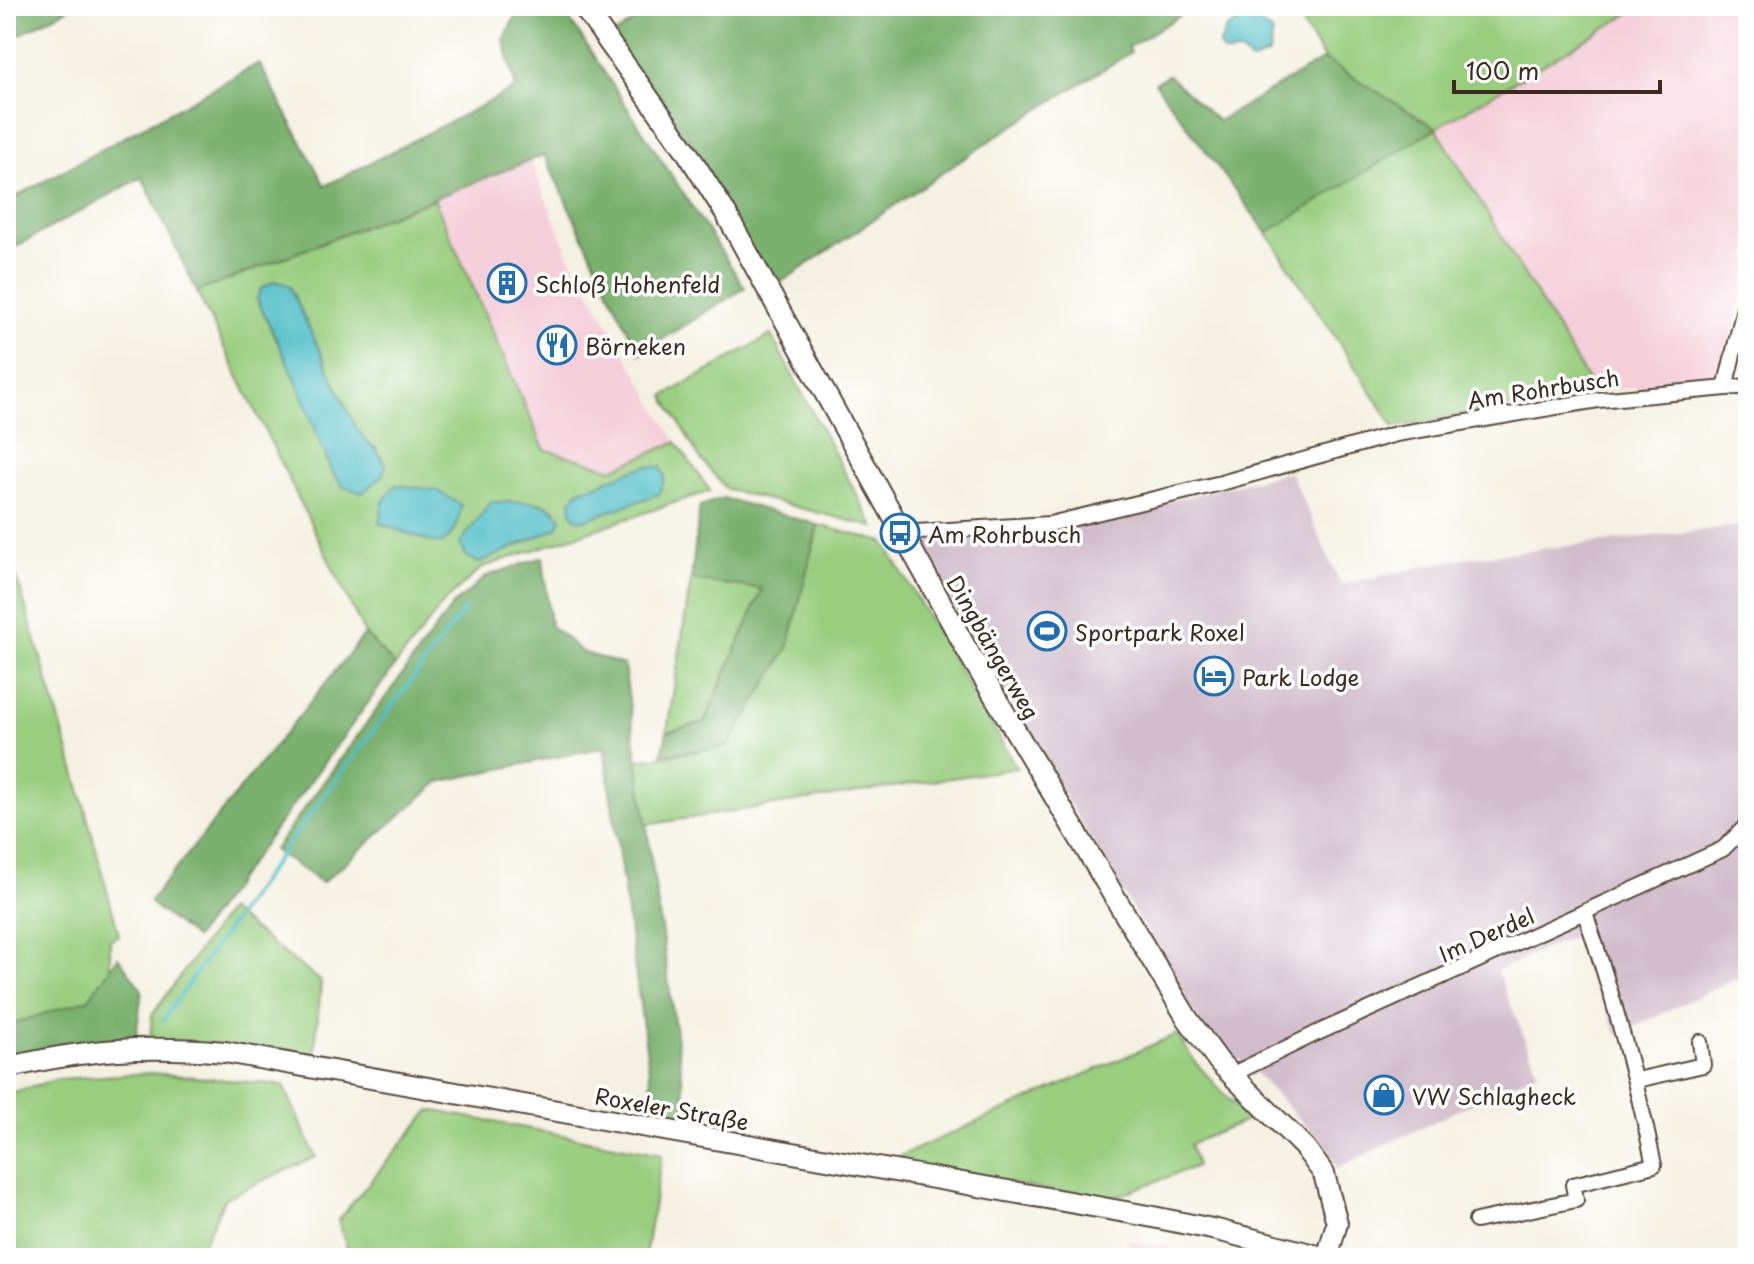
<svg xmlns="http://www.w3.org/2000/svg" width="1754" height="1264" font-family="'Playpen Sans',sans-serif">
	<rect width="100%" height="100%" fill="#fff"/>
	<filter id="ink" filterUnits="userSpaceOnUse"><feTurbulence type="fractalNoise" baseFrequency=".0125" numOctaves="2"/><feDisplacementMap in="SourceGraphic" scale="16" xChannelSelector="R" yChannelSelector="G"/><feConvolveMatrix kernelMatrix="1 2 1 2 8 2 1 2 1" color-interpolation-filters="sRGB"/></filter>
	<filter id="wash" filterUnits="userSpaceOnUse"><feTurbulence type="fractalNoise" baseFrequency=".006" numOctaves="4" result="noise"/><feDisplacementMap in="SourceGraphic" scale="32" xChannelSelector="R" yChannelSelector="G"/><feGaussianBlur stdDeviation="1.8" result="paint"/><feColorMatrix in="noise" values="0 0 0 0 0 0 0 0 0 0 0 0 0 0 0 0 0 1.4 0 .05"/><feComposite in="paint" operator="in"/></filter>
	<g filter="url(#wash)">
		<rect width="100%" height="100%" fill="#f5f1e2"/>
		<g fill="#f5cfda">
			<polygon points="1642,6 1748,6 1748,268 1722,379 1595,392 1436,128"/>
			<polygon points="531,161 568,254 676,442 613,469 544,449 435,199"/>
			<polygon points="1127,1239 1213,1258 1136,1258"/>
		</g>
		<polygon fill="#d1bdcb" points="1290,472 1341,585 1457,559 1748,525 1748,993 1744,975 1616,1035 1580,933 1497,971 1538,1072 1337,1168 1328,1149 1248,1065 1214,1046 912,539 1038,532"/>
		<g fill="#99ce7f" stroke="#6a7c4e" stroke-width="2" fill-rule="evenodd">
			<polygon points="1291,6 1642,6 1436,128 1595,392 1394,427 1267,233 1435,128 1324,59"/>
			<path d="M434,199L544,449L613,469L676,442L710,491L483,567L446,600L395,666L365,634L197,292ZM289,285L356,428L366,441L377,449L332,472L296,380L257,300ZM491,502L542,503L556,510L557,528L532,537Z"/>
			<polygon points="771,335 874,527 726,489 699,457 664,396"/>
			<polygon points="818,525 884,542 1017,768 644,825 636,760 728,747 814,545"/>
			<polygon points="6,542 77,779 119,935 110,940 110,972 85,1005 6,1025"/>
			<polygon points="691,580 763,588 704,722 667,732"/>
			<polygon points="228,910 321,982 314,1060 150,1040 152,1015"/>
			<polygon points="1177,1034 1194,1061 1248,1120 1190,1144 1197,1166 1107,1200 884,1163"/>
			<polygon points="150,1073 283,1085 316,1157 225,1198 196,1258 6,1258 6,1094 58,1079"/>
			<polygon points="430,1110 662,1154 645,1256 350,1258 338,1220"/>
		</g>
		<g fill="#7ab16e" stroke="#5a6e46" stroke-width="2">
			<polygon points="6,6 73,6 6,42"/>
			<polygon points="520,6 561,6 745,288 639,354 544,155 197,292 142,177 6,252 6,202 259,63 325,186 516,88 504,40"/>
			<polygon points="658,6 1196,6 1129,47 1131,52 1000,134 774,287 610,37"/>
			<polygon points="1324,59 1436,128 1267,233 1155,83 1168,75 1218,121"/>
			<polygon points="723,498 818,525 788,648 728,747 662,754 667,732 705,722 762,589 691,580 700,506"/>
			<polygon points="543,557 550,625 582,652 624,665 689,1127 656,1120 604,747 439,782 322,883 274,850 453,605 487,576"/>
			<polygon points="365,634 395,666 195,938 149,902"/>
			<polygon points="118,957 142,990 136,1037 54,1048 6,1063 6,1026 89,999"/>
		</g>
		<g fill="#52c0c8" stroke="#467573" stroke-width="2">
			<path d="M1249,12C1258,26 1262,24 1273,33L1269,54L1251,62C1245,54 1239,49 1229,54L1223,52L1219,46L1226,29L1237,22V17Z"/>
			<path d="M275,281L289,285L356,428C366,442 378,450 386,465L382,477L362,493L343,487L332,472L296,380L257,299L261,289Z"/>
			<path d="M647,466L661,467L665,478L659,494L585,520L577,519L572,514L571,501L579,490C602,486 623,471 647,466Z"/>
			<path d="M395,485L436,490L461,505C459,521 456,532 443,543L431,542L379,523L383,502Z"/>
			<path d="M491,502C514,503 548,496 561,518L557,528L479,563L467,557L460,543Z"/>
		</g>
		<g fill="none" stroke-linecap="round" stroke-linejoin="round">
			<polyline stroke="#52c0c8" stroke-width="4" points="163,1020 282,852 465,609"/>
		</g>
	</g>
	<g filter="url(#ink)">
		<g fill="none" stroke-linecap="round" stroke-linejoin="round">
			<defs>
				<g id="street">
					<polyline points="1725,388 1748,292"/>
					<polyline points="900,533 1050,524 1221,483 1396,434 1598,400 1748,386"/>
					<polyline points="1231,1075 1315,1034 1723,849 1745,827 1748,820"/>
					<polyline points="1637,1080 1703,1065 1700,1042"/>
					<path d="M1476,1221L1576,1200L1573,1185L1654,1165C1636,1077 1614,998 1585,913"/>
				</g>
				<g id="secondary">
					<polyline points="583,6 685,149 725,212 967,650 1187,1018 1220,1063 1305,1148 1324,1174 1337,1223 1327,1258"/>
					<path d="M6,1068C86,1049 143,1045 225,1052L1148,1216L1217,1230L1326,1258"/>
				</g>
			</defs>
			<use href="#street" stroke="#57483b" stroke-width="18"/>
			<use href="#secondary" stroke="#57483b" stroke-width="24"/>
			<use href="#street" stroke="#fff" stroke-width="14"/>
			<use href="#secondary" stroke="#fff" stroke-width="20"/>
		</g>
	</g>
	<defs>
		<symbol id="building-ring" viewBox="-11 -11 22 22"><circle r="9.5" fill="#fff" stroke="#1f6fb2" stroke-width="1.5"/><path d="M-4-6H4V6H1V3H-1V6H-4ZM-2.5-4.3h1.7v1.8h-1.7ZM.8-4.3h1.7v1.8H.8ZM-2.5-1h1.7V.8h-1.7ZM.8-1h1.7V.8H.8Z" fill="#1f6fb2"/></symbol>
		<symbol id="restaurant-ring" viewBox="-11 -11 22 22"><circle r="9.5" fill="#fff" stroke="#1f6fb2" stroke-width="1.5"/><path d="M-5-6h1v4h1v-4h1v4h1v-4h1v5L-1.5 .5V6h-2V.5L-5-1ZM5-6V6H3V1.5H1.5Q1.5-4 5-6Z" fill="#1f6fb2"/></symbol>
		<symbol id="bus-ring" viewBox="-11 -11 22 22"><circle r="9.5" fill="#fff" stroke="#1f6fb2" stroke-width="1.5"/><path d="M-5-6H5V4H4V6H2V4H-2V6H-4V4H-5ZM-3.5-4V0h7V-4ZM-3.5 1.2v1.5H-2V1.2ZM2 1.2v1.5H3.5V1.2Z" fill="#1f6fb2"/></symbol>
		<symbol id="stadium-ring" viewBox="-11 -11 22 22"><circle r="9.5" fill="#fff" stroke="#1f6fb2" stroke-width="1.5"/><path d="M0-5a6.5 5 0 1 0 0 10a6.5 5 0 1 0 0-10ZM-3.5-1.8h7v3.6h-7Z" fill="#1f6fb2"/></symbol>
		<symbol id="hotel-ring" viewBox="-11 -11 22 22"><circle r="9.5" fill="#fff" stroke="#1f6fb2" stroke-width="1.5"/><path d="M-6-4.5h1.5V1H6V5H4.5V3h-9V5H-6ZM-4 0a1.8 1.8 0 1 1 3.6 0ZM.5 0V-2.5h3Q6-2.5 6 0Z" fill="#1f6fb2"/></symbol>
		<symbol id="shop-ring" viewBox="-11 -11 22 22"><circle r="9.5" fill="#fff" stroke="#1f6fb2" stroke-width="1.5"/><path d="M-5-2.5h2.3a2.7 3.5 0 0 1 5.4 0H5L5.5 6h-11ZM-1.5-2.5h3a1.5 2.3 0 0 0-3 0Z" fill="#1f6fb2"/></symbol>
	</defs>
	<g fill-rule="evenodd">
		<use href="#building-ring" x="485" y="261" width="44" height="44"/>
		<use href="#restaurant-ring" x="535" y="323" width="44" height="44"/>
		<use href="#bus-ring" x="878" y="511" width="44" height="44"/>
		<use href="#stadium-ring" x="1025" y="609" width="44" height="44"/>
		<use href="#hotel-ring" x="1192" y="654" width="44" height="44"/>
		<use href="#shop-ring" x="1362" y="1073" width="44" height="44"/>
	</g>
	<g text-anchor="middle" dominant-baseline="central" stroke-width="7" stroke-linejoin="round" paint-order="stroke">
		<g font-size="22" fill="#3b2a1e" stroke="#fff" text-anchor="start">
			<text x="535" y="283">Schloß Hohenfeld</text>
			<text x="585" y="345">Börneken</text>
			<text x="928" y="533">Am Rohrbusch</text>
			<text x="1075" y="631">Sportpark Roxel</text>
			<text x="1242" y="676">Park Lodge</text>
			<text x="1412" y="1095">VW Schlagheck</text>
		</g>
		<g font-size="22" fill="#3b2a1e" stroke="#fff">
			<text transform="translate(1543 388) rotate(-9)">Am Rohrbusch</text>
			<text transform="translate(994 647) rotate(60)">Dingbängerweg</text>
			<text transform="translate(1486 934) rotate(-24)">Im Derdel</text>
			<text transform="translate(672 1108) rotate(10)">Roxeler Straße</text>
		</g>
	</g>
	<rect width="1754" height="1264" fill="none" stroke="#fff" stroke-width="32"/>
	<path d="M1454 80v12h206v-12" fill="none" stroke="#3b2a1e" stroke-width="4"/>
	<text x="1466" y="80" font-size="24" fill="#3b2a1e" stroke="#ffffff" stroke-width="6" paint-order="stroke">100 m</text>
</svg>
